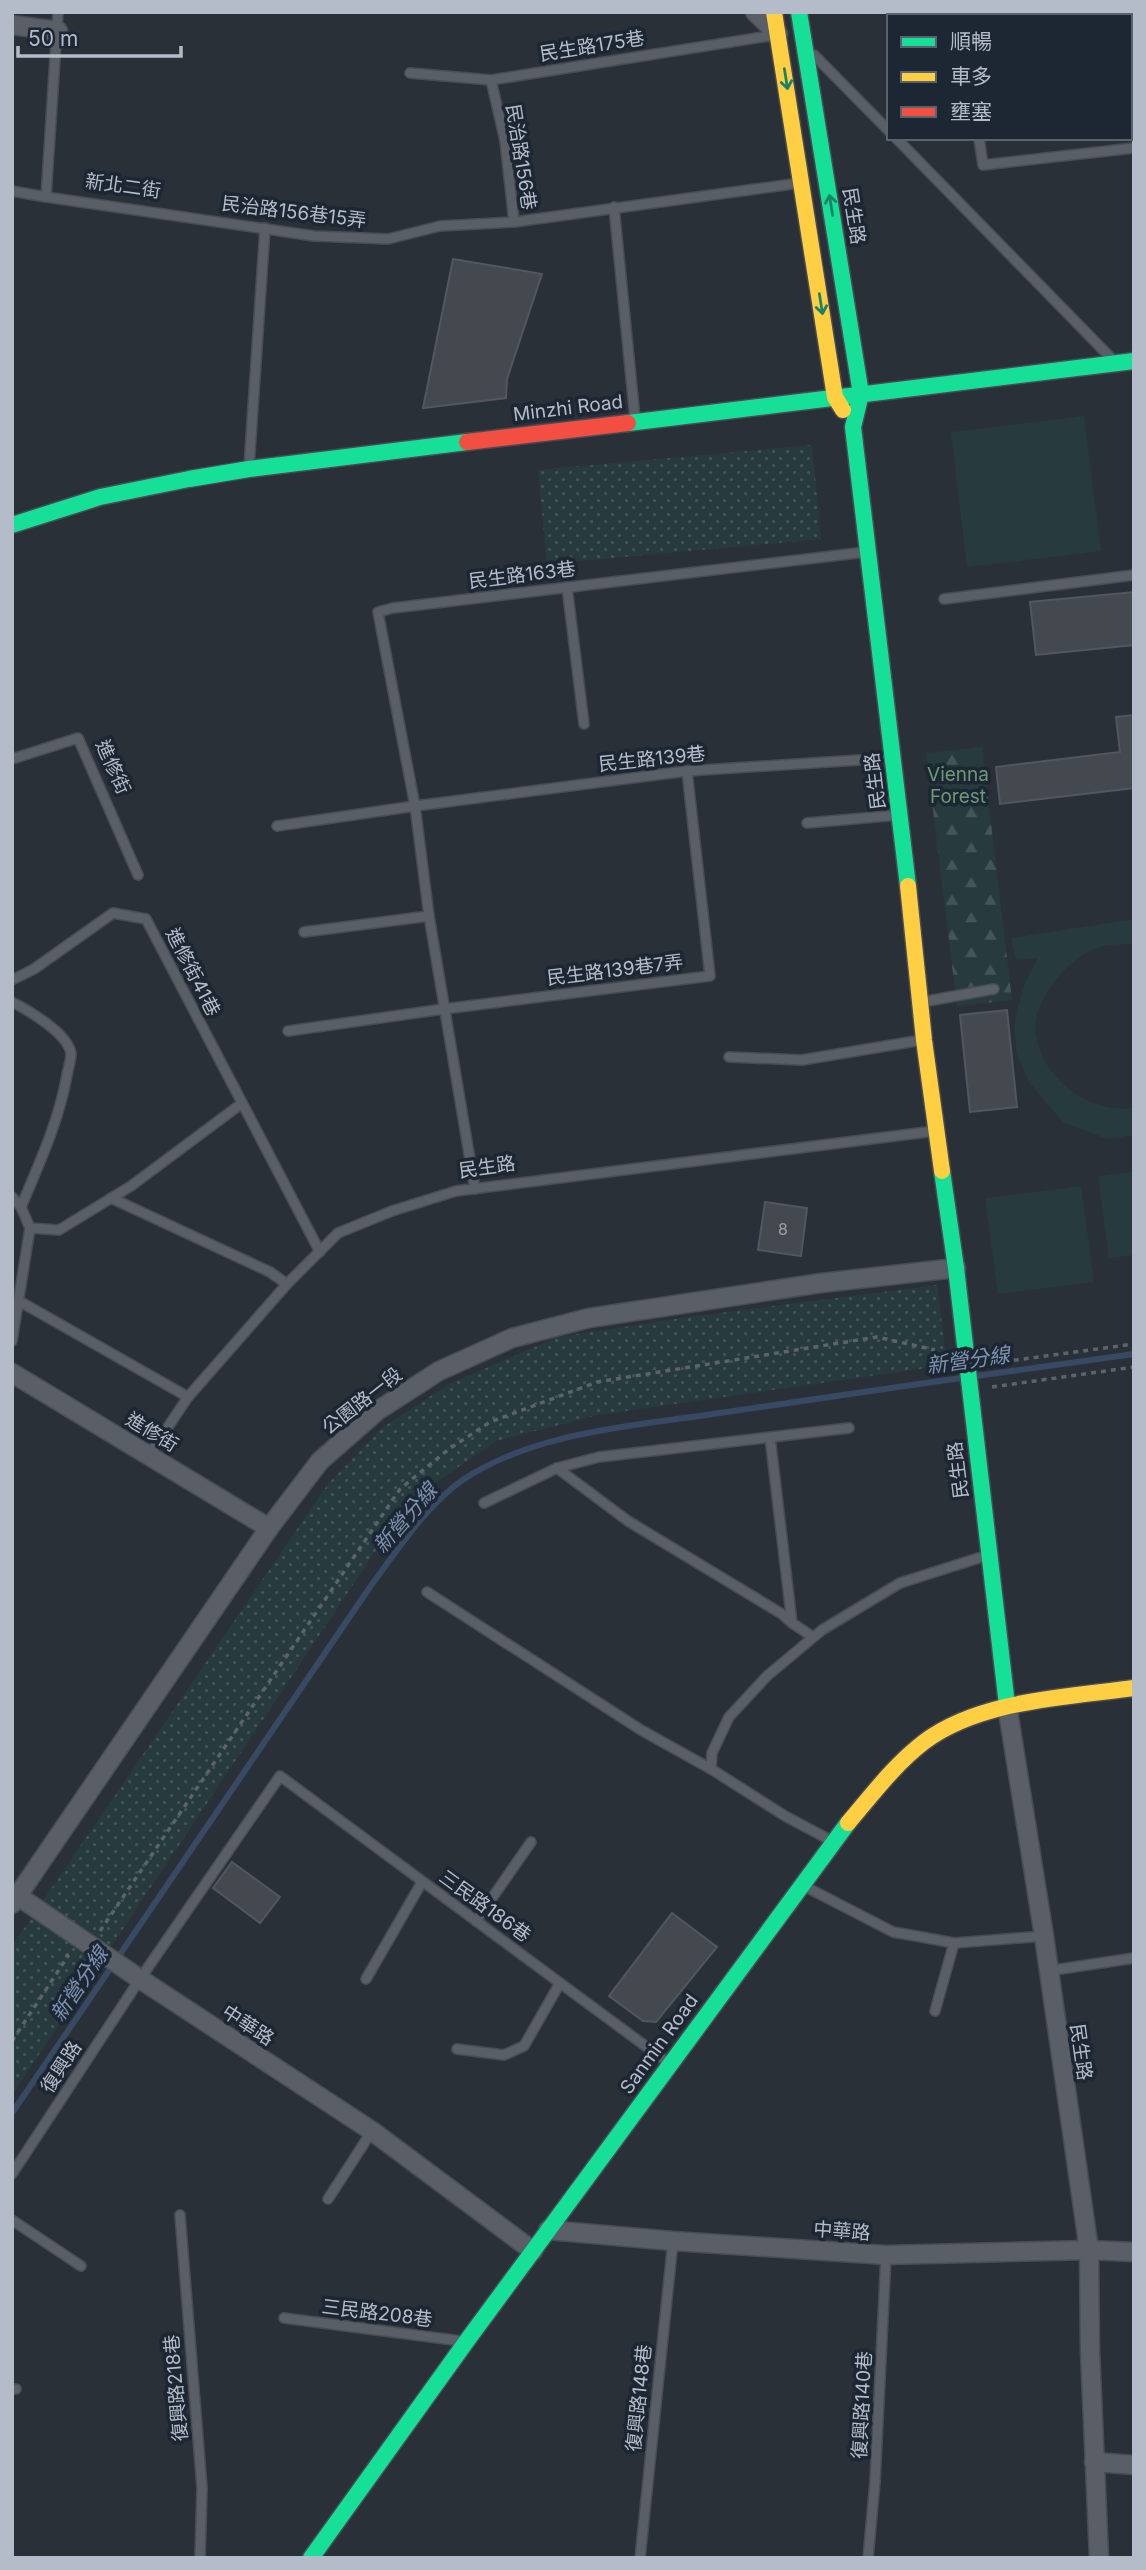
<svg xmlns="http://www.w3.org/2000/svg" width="1146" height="2570" font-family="Inter,'Noto Sans TC',sans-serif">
	<defs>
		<pattern id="forest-firs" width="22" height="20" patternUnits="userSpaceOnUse" patternTransform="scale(1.75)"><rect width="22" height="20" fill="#273a3e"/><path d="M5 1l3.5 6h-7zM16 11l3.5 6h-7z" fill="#445559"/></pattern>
		<pattern id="park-dots" width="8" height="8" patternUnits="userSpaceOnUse" patternTransform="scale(1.75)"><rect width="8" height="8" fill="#273a3e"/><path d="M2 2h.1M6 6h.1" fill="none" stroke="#445559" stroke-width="1.8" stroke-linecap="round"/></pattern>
	</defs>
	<rect width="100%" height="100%" fill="#2a3038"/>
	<g fill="#273a3e">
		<polygon points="1084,416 1101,551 967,567 951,432"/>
		<path d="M1134,919V943C1122,945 1107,944 1096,948C1067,959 1030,1003 1036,1035C1043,1080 1090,1114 1134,1108V1135L1107,1139L1063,1122L1028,1081L1017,1054L1014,1029L1018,1007L1026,980L1038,958L1016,960L1011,938Z"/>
		<polygon points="1134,1172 1134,1255 1109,1258 1098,1176"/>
		<polygon points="1081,1186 1094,1282 998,1294 985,1198"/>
	</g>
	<polygon fill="url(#forest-firs)" points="982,747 1012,1000 957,1006 926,753"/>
	<g fill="url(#park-dots)">
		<polygon points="812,445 821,539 547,564 538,470"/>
		<polygon points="937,1285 947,1365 598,1415 496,1441 409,1501 12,2095 12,1946 328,1484 382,1428 449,1384 558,1337 689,1317"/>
	</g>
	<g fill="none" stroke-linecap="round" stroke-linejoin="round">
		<g stroke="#384963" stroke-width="6">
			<polyline points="976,1376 1134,1354"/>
			<path d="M12,2113L370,1587C396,1552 427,1504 464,1479C538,1431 635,1426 720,1413C800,1401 881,1389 962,1378"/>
		</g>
	</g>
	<g fill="#444950" stroke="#52575f" stroke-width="2">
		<polygon points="453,259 542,274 507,379 506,398 423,408"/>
		<polygon points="1134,592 1134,645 1036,655 1030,602"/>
		<polygon points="1134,715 1134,788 1000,804 996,767 1120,752 1116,717"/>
		<polygon points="1007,1010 1017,1107 970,1112 960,1015"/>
		<polygon points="765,1202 807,1208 801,1256 758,1250"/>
		<polygon points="232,1862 280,1897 260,1923 213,1888"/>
		<polygon points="672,1913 717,1947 656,2022 643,2021 609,1996"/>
	</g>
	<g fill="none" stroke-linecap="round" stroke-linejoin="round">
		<defs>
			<g id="lane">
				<polyline points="959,12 960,16"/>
				<polyline points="814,55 889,131"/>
				<polyline points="1130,69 1134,68"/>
				<polyline points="410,73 491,80 775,35"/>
				<polyline points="491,80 505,141 514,222 800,183"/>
				<polyline points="896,138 1112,359"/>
				<polyline points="979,138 983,165 1134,148"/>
				<polyline points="12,191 46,197 58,12"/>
				<polyline points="46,197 314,236 388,239 440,226 514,222"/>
				<polyline points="614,207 635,418"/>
				<polyline points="249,467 265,228"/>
				<polyline points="567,587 584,724"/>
				<polyline points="944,599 1134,575"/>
				<polyline points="12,759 78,738 138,875"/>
				<polyline points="807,823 899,815"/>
				<polyline points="277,826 415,806 687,771 890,758"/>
				<polyline points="304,932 429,916"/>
				<polyline points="12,980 34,969 113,913 146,919 320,1252"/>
				<path d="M12,1002C28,1010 69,1034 71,1054C71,1060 68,1069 67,1075C59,1121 39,1164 21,1207"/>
				<polyline points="922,1002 994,989"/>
				<polyline points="288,1031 444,1009 710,976 687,771"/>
				<polyline points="729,1057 802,1060 922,1040"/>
				<polyline points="475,1189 429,916 415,806 378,612 393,608 866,552"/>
				<polyline points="12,1197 21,1207 30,1228 12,1341"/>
				<polyline points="111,1198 270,1272 287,1284"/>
				<polyline points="30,1228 59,1230 131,1186 241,1104"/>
				<polyline points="19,1301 188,1397"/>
				<polyline points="770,1437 792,1623 813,1637"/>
				<polyline points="149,1455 188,1397 287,1284 338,1233 392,1211 456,1191 935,1131"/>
				<polyline points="557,1468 628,1521 782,1614 792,1623"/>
				<polyline points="484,1503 557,1468 599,1457 849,1428"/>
				<polyline points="427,1592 641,1730 711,1769"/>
				<polyline points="832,1841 785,1816 711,1769 712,1753 729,1717 767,1676 822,1630 900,1583 988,1555"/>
				<polyline points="804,1886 893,1932 916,1936 954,1943 1044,1936"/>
				<polyline points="476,1921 531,1842"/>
				<polyline points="1047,1971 1134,1958"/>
				<polyline points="366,1979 422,1882"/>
				<polyline points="935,2011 954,1943"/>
				<polyline points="457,2049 504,2055 524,2046 560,1983"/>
				<polyline points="12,2174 140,1979 280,1776 667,2062"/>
				<polyline points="328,2199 372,2131"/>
				<polyline points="180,2215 202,2488 200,2558"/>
				<polyline points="12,2220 81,2266"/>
				<polyline points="284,2318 461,2341"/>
				<polyline points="12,2389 16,2389"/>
				<polyline points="640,2558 673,2241"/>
				<polyline points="868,2558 875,2482 886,2255"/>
			</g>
			<g id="street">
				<polyline points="755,12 778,34"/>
				<polyline points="12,25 58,31"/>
				<polyline points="12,1373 269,1528"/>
				<polyline points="1007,1705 1044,1936 1089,2250 1090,2351 1099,2558"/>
				<polyline points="18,1896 140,1979 372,2131 533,2251"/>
				<polyline points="12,1904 269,1528 320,1461 377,1411 439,1371 512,1338 589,1318 821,1283 956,1268"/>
				<polyline points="548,2230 673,2241 886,2255 1089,2250 1134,2252"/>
				<polyline points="1094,2462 1134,2465"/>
			</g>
			<g id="fast">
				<polyline points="799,12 861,394 853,427 908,886"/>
				<polyline points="628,423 1134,361"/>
				<polyline points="12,525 100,497 189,479 249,469 467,442"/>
				<polyline points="942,1171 956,1268 1007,1705"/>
				<polyline points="311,2558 466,2342 848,1823"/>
			</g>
			<g id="slow">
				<polyline points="774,12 835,397 843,410"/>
				<polyline points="908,886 924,1040 942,1171"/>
				<path d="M848,1823C872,1795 894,1765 924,1742C980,1700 1068,1697 1134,1688"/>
			</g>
			<polyline id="jam" points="467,442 628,423"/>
		</defs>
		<use href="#lane" stroke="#484c53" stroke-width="12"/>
		<use href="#street" stroke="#484c53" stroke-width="21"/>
		<use href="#fast" stroke="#484c53" stroke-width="19"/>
		<use href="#slow" stroke="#484c53" stroke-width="19"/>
		<use href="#jam" stroke="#484c53" stroke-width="19"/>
		<g stroke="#5d636a" stroke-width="3.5" stroke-dasharray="5 5" stroke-linecap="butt">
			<polyline points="994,1363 1134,1344"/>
			<polyline points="992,1387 1134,1367"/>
			<polyline points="100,1931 400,1489 449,1449 490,1422 597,1382 877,1337 935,1350"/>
			<polyline points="12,2041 68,1956 66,1954"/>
		</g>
		<use href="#lane" stroke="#5a5e66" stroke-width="9"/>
		<use href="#street" stroke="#5a5e66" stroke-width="18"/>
		<use href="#fast" stroke="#16e098" stroke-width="16"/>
		<use href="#slow" stroke="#ffcf43" stroke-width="16"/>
		<use href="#jam" stroke="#f24e42" stroke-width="16"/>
	</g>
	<defs><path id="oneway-shaft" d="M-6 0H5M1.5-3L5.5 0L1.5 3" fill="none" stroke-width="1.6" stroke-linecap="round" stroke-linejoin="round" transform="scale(1.75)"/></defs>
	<g stroke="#1a8366">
		<use href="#oneway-shaft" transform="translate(786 79) rotate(81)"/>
		<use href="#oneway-shaft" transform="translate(831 205) rotate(-99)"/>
		<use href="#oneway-shaft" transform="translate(821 304) rotate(81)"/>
	</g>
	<g text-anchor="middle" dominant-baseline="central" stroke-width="7" stroke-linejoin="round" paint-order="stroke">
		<g font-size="16" fill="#989fab">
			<text x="783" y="1229">8</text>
		</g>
		<g font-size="19" fill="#b4bcc9" stroke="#1d2633">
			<text transform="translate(592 46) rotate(-9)">民生路175巷</text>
			<text transform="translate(521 157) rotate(81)">民治路156巷</text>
			<text transform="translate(123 186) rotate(8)">新北二街</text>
			<text transform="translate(294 212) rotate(7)">民治路156巷15弄</text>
			<text transform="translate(854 216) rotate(81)">民生路</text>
			<text transform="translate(568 408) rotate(-7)">Minzhi Road</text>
			<text transform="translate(522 575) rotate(-7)">民生路163巷</text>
			<text transform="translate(652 759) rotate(-6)">民生路139巷</text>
			<text transform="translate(113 767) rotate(66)">進修街</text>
			<text transform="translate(875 781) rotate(-97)">民生路</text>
			<text transform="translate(615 970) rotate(-7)">民生路139巷7弄</text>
			<text transform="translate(193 972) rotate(63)">進修街41巷</text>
			<text transform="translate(487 1167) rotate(-8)">民生路</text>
			<text transform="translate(362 1401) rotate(-38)">公園路一段</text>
			<text transform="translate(152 1432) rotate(31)">進修街</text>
			<text transform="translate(958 1470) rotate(-97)">民生路</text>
			<text transform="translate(485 1906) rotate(36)">三民路186巷</text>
			<text transform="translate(248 2025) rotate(33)">中華路</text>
			<text transform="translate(659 2044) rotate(-54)">Sanmin Road</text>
			<text transform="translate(1081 2052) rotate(82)">民生路</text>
			<text transform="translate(61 2067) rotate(-57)">復興路</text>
			<text transform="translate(842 2231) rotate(4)">中華路</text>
			<text transform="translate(377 2313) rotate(7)">三民路208巷</text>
			<text transform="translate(176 2388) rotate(-95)">復興路218巷</text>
			<text transform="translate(639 2398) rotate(-84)">復興路148巷</text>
			<text transform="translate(862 2405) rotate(-87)">復興路140巷</text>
		</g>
		<g font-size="19" fill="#6b9a76" stroke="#1d2633">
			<text x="958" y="774">Vienna<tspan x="958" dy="22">Forest</tspan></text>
		</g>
		<g font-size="21" font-style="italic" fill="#7c92b1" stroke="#1d2633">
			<text transform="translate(968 1360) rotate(-8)">新營分線</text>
			<text transform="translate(405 1518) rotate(-49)">新營分線</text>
			<text transform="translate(79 1984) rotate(-56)">新營分線</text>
		</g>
	</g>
	<rect width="1146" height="2570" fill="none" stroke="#b4bcc9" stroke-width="28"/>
	<rect x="887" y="14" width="245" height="126" fill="#1d2633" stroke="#59626f" stroke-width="2"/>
	<rect x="901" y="37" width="35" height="10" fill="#16e098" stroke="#59626f" stroke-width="2"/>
	<text x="950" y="49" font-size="21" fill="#b4bcc9">順暢</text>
	<rect x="901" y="72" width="35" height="10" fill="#ffcf43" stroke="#59626f" stroke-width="2"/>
	<text x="950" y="84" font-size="21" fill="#b4bcc9">車多</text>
	<rect x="901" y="107" width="35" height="10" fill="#f24e42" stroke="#59626f" stroke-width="2"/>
	<text x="950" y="119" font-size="21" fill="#b4bcc9">壅塞</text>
	<path d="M18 46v10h163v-10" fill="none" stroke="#b4bcc9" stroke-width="3.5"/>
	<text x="28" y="46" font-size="21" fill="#b4bcc9" stroke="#1d2633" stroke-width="5" paint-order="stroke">50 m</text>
</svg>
